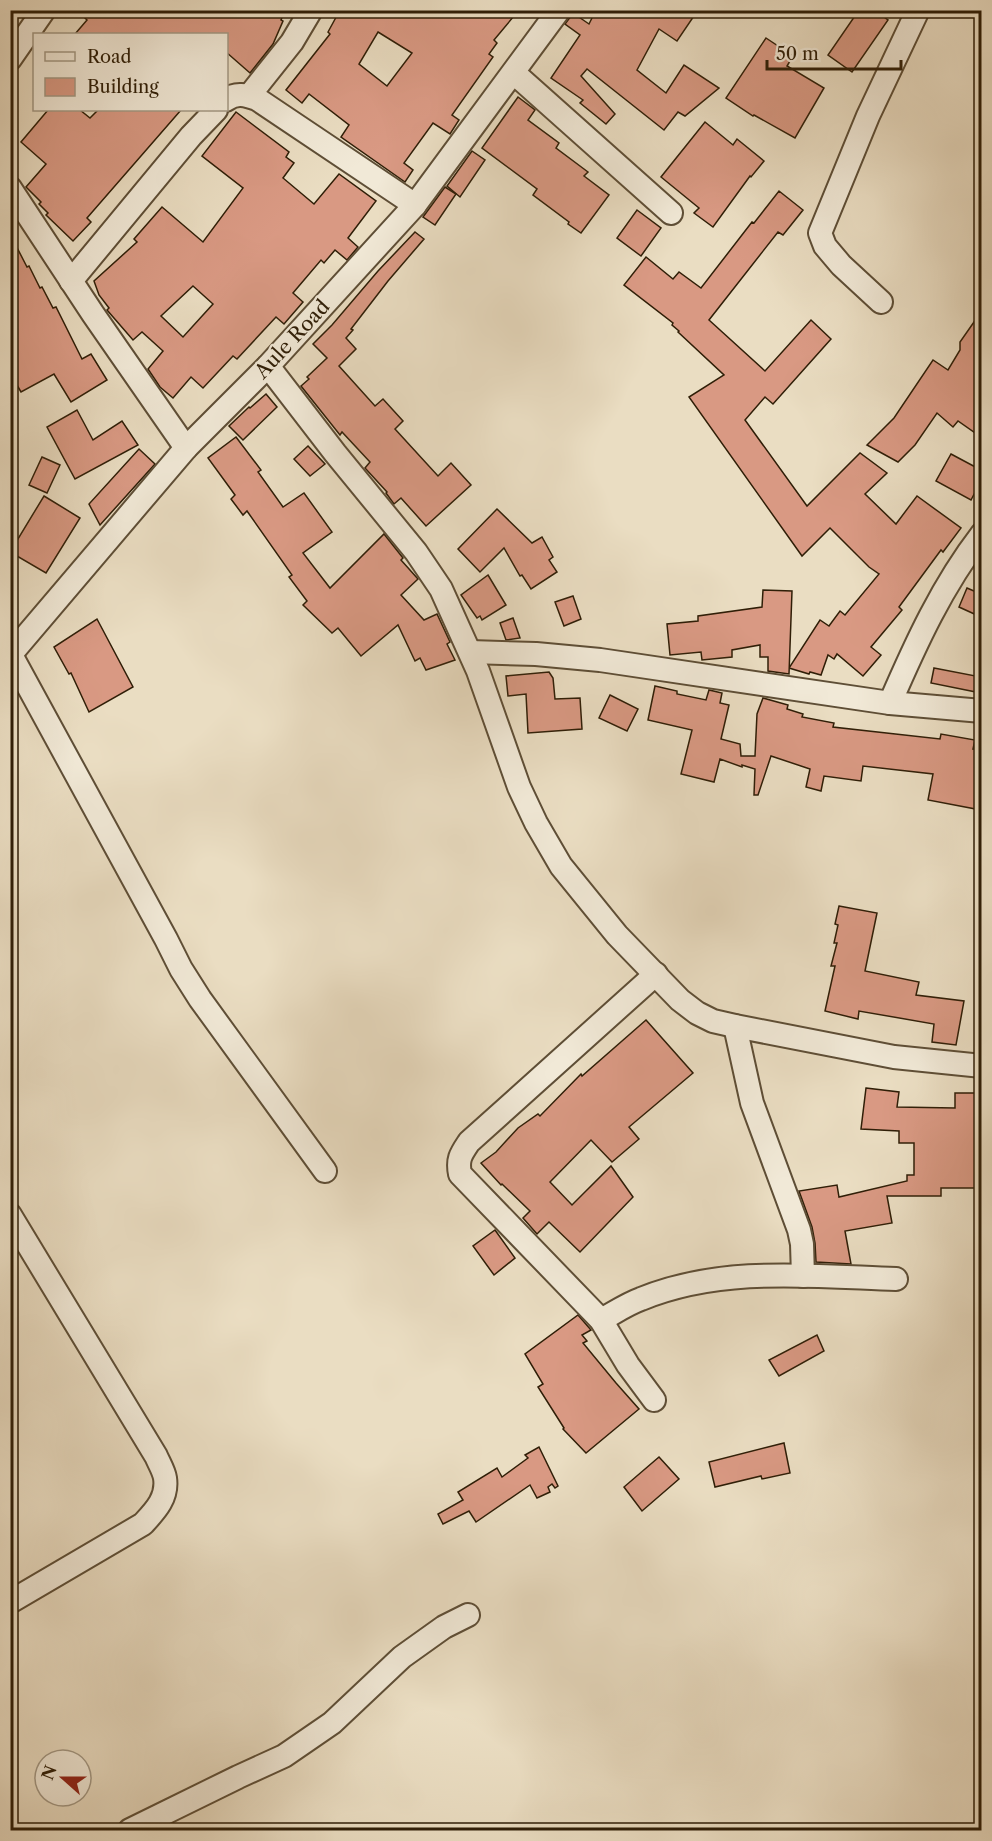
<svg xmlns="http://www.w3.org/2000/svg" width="992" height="1841" font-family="'Libre Caslon Text',serif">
	<rect width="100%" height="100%" fill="#eaddc2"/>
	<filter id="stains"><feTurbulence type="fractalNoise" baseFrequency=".00333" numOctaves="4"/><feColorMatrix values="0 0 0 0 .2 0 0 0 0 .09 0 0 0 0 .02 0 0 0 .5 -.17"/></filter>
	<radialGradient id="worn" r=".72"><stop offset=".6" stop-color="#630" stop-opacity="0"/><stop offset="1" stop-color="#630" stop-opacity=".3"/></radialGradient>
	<g fill="#d99983" stroke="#2f1e07" stroke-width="1.5" fill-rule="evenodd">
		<polygon points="77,10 285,10 281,20 283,21 273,44 250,73 226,52 226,34 75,34 87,20"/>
		<path d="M340,10H519L494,40L497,43L489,54L493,57L452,115L459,120L450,134L433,123L404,163L413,170L405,182L341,137L349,125L309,94L302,103L286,90L330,34L328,32ZM378,32L412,53L387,86L359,64Z"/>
		<polygon points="596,10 698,10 677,41 659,29 637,70 666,93 684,65 719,88 685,116 678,112 664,130 587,69 581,76 615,114 606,124 580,103 583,100 551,78 580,35 565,24 571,16 573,13 589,24"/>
		<polygon points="859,10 874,10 888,20 852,72 828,55"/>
		<polygon points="766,38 793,56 787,66 824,88 795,138 754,115 753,116 726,98"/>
		<polygon points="518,97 535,110 528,120 559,143 556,148 588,172 584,176 609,195 581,233 568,224 569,222 533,195 537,189 482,148"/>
		<polygon points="48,110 80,110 90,118 98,110 181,110 87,218 91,222 73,241 46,215 48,213 39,204 41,202 26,187 46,164 21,142"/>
		<path d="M236,112L289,152L286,157L294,163L283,178L314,204L339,174L376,201L348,238L358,247L347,260L335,250L324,263L321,260L293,293L303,302L284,324L276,317L237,359L233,356L203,388L191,377L173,398L160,387L148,369L163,351L142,332L133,340L107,310L109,308L99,295L94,281L137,242L134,239L162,207L203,242L243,188L202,156ZM193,286L213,304L183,337L161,316Z"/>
		<polygon points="705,122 733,145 737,139 764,161 751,177 750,176 713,227 694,213 699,208 661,177"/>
		<polygon points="472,151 485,160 460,197 447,186"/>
		<polygon points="445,187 456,194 435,225 423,217"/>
		<polygon points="779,191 803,210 783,235 778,232 709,320 765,371 811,320 831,339 773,404 765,397 745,420 807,506 860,453 887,473 865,494 896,524 917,496 961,528 943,552 941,550 899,607 902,610 871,647 881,655 863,676 837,654 834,659 828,655 821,675 810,672 809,674 789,668 820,620 829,626 840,611 845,615 879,574 869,567 830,528 802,556 689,397 724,375 678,332 679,331 672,325 673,323 624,285 646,257 673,279 679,272 701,288 752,222 754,223"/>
		<polygon points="637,210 661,228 641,256 617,238"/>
		<polygon points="415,232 424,239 388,281 351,329 353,330 346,338 356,349 339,366 375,406 383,399 403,421 395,429 438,476 451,463 471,485 426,526 401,498 394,504 386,493 387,492 365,468 370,462 342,432 340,435 301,386 309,379 307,377 327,358 313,344 332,325 378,271"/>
		<polygon points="10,234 27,267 29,266 40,288 42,287 53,308 56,307 82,359 91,354 107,380 71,402 54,374 21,392 10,373"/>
		<polygon points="981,312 981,437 958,421 953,427 937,413 915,445 898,462 867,445 894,418 933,360 948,370 960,350 960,342"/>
		<polygon points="266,394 277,407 243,440 229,426 249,407 250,408"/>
		<polygon points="77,410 93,440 122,421 138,445 75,479 47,427"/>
		<polygon points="236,437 261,470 258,472 283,507 304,493 332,532 303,553 330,588 384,534 403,558 401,560 418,579 401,595 424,620 437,614 450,642 447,644 455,660 426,670 420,658 415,661 398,625 361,656 338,628 332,633 303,605 307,601 289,577 292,575 247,511 243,515 231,499 235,495 208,458"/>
		<polygon points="308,446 325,464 310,476 294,459"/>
		<polygon points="139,449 155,464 100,525 89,504"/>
		<polygon points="951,454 981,470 981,481 971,500 936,481"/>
		<polygon points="42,457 60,465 47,493 29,485"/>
		<polygon points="44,496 80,518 46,573 10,552"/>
		<polygon points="497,509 532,543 542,537 553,557 549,560 557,572 531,589 522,575 520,576 504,548 480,572 458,549"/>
		<polygon points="488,575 506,605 482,620 480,616 477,618 461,595"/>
		<polygon points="967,588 981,594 981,617 959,607"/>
		<polygon points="763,590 792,591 789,674 768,671 768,657 760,657 760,645 732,650 732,657 702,660 701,652 670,655 667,624 698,621 698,616 762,607"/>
		<polygon points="573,596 581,619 564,626 555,602"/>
		<polygon points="513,618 520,638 506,640 500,623"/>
		<polygon points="97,619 133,687 89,712 71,673 69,674 54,647"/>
		<polygon points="934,668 981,677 981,693 931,683"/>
		<polygon points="549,672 553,678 555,699 580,698 582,729 528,733 526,694 508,696 506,676"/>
		<polygon points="655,686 677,691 677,694 706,700 709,690 722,693 720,703 729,705 721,739 740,744 741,756 755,756 757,714 763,698 788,705 787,709 803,714 802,717 834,723 833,727 940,739 941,734 975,740 973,749 981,750 981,810 928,800 933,774 863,766 861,781 824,776 821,791 806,787 810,769 771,756 758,795 754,795 755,769 742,765 742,767 720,759 714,782 681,774 692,730 648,720"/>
		<polygon points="610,695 638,709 627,731 599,718"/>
		<polygon points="839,906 877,913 865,971 919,982 916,995 964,1001 956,1045 932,1042 934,1024 859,1011 858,1019 825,1011 835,966 831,966 837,943 834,943 838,925 835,924"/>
		<polygon points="646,1020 693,1073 629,1127 639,1139 612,1162 591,1140 550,1182 572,1205 611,1166 633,1197 580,1252 549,1222 537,1234 523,1218 530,1211 502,1184 501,1185 481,1163 496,1152 518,1128 538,1114 540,1116 581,1074 582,1076"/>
		<polygon points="866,1088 899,1092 897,1107 955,1108 955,1093 981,1093 981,1188 941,1188 941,1196 887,1196 892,1223 845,1231 851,1264 816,1262 815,1243 812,1227 799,1191 837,1185 839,1197 907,1181 907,1175 914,1175 914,1143 899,1143 899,1131 861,1129"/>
		<polygon points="495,1230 515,1258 494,1275 473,1246"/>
		<polygon points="578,1315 591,1330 582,1335 587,1341 583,1343 616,1383 639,1409 586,1453 563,1429 564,1428 538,1387 543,1384 525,1354"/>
		<polygon points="817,1335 824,1351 779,1376 769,1360"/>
		<polygon points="784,1443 790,1473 762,1479 761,1476 715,1487 709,1462"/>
		<polygon points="539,1447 558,1486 555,1488 552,1484 548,1487 550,1492 537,1498 530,1485 476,1522 469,1511 443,1524 438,1514 463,1500 458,1492 497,1468 502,1477 528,1458 525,1455"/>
		<polygon points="659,1457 679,1479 642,1511 624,1487"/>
	</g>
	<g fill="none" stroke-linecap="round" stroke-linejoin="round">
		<defs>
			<g id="minor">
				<polyline points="10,59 44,10"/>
				<polyline points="514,73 671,213"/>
				<polyline points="249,96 292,42 311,10"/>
				<path d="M226,100C236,92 246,95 257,99L415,205"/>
				<polyline points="10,188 93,314 186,448"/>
				<polyline points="71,281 191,136 216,110"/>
				<polyline points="881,302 841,265 825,246 820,233 868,116 918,10"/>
				<polyline points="268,366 335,453 416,552 441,589 478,671 519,787 536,823 561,866 617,935 680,1000 697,1013 713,1021 735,1026 894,1057 982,1066"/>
				<polyline points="470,652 536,654 600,660 890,703 982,711"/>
				<polyline points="10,653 166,939 181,969 200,999 325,1171"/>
				<polyline points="10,655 186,448 268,366 415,205 559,10"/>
				<path d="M890,703C916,643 942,586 982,534"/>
				<polyline points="735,1026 752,1103 799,1230 802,1244 803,1276"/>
				<path d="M10,1215L156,1456C159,1463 164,1471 165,1478C168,1498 155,1511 143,1524L10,1602"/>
				<path d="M601,1320C614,1313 627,1304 641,1299C721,1266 811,1276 896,1279"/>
				<path d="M654,1400L628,1365L601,1320L460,1174C457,1159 461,1154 469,1142L656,974"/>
				<polyline points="130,1830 238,1777 284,1756 332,1723 402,1657 444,1627 468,1615"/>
			</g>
		</defs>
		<use href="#minor" stroke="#5e4e36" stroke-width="26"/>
		<use href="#minor" stroke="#f1e9d7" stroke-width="22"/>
	</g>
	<g text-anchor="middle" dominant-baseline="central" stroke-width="4.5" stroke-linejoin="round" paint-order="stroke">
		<g font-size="20" fill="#2f1e07" stroke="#f1e9d7">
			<text transform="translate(292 339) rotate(-47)">Aule Road</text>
		</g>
	</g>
	<rect width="992" height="1841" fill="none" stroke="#eaddc2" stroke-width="36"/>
	<rect x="12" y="12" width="968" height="1817" fill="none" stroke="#2f1e07" stroke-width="3"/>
	<rect x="18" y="18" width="956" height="1805" fill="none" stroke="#2f1e07" stroke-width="1.5"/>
	<rect x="33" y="33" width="195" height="78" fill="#f1e9d7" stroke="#a39884" stroke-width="1.5"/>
	<rect x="45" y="52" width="30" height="9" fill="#f1e9d7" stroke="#a39884" stroke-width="1.5"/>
	<text x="87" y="63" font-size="18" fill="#2f1e07">Road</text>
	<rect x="45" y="78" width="30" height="18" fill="#d99983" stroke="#a39884" stroke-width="1.5"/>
	<text x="87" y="93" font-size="18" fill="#2f1e07">Building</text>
	<g transform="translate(63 1778) rotate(291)"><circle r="28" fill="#f1e9d7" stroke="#a39884" stroke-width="1.5"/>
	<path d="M0-4.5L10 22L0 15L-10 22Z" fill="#8f2418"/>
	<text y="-9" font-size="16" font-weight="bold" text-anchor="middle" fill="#2f1e07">N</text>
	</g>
	<path d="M767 60v9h134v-9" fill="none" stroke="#2f1e07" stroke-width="3"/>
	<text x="776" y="60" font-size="18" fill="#2f1e07" stroke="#f1e9d7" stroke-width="4.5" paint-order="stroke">50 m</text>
	<rect width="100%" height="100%" filter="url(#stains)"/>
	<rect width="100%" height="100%" fill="url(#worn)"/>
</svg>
